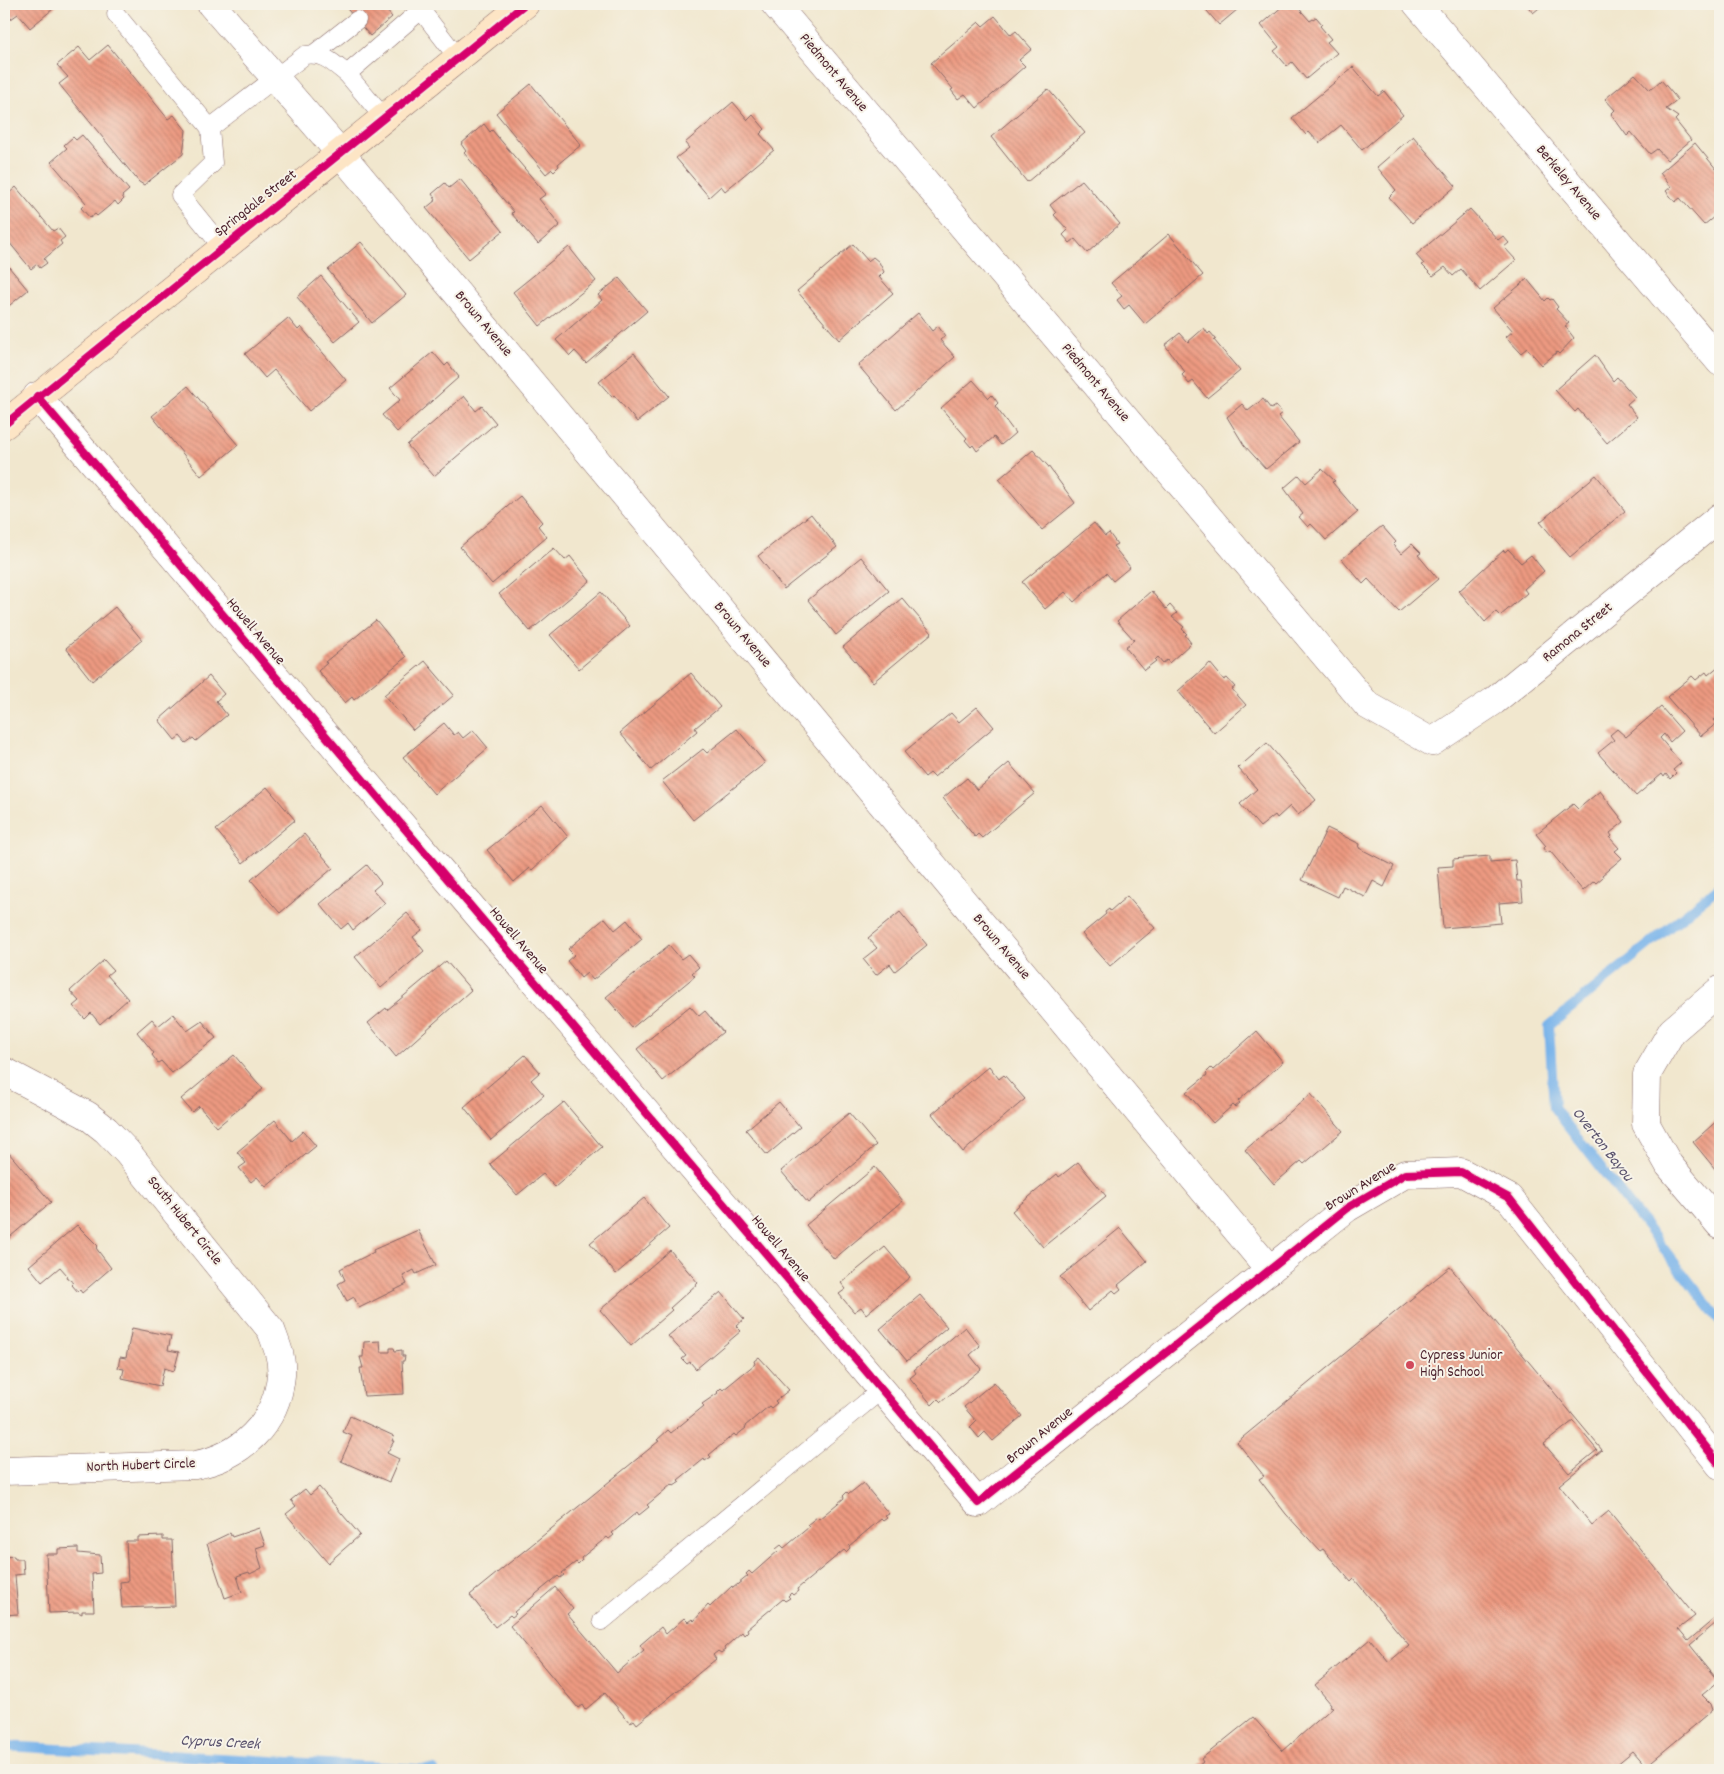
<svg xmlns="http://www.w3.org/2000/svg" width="1724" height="1774" font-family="Dekko,sans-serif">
	<defs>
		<pattern id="building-back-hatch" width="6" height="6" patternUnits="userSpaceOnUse" patternTransform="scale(1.25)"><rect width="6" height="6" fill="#ed9a81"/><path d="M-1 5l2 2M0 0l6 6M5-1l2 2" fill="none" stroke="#c27d6a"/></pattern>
	</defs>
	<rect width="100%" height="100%" fill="#f7f3e8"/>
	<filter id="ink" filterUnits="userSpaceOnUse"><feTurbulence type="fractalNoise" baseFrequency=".02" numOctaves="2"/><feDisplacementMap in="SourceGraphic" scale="10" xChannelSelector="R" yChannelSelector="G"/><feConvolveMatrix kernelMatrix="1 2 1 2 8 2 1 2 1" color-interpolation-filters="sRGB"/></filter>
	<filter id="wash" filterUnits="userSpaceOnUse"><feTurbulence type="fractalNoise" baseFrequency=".0096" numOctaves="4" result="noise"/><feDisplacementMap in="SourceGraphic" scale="20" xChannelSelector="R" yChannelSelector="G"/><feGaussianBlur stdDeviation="1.12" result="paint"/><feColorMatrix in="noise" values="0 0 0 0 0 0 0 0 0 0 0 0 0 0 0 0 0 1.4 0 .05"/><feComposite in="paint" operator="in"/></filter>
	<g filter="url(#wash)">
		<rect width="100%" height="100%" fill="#f1e7ce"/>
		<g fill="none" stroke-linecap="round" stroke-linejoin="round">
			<g stroke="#79b4ea" stroke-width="10">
				<polyline points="1720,886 1549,1026 1554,1108 1720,1321"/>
				<polyline points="4,1746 434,1770"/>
			</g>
		</g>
		<g id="blocks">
			<g fill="url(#building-back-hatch)" fill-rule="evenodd">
				<polygon points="4,4 59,4 30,28 18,14 11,19 4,10"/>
				<polygon points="343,4 381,4 392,17 370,36"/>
				<polygon points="1201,4 1244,4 1219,25"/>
				<polygon points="1285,4 1295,4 1310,21 1316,17 1322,24 1320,26 1331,39 1327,42 1337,53 1306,79 1292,62 1287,66 1274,51 1279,47 1261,25"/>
				<polygon points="1526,4 1544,4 1533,13"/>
				<polygon points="995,16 1011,35 1016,31 1032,49 1019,60 1025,66 977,108 965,94 958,99 951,90 953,89 931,63 979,22 983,26"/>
				<polygon points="108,45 168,119 174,115 186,130 183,154 144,185 139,182 59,84 68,77 57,65 79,47 90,60"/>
				<polygon points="1353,67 1378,96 1384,91 1403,115 1362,150 1341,125 1319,143 1309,132 1306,135 1292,118"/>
				<polygon points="1635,74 1650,90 1661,80 1678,100 1666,109 1678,117 1675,120 1691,140 1667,160 1657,149 1650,154 1631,132 1627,136 1611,114 1615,110 1605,99"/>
				<polygon points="531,84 581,145 558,164 559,166 554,171 552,169 546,174 496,113"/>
				<polygon points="1048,89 1085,133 1027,182 991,137"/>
				<polygon points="733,102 748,120 753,115 765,129 760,134 774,150 725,191 721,186 709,197 676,158 689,148 685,143"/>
				<polygon points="484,124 490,132 492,130 546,194 539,199 560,225 538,244 511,213 514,212 464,153 466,151 461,144"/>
				<polygon points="82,135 129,190 122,196 124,199 118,205 115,201 97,216 95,214 90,218 81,208 86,203 51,162 67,148 64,145 73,137 76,140"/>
				<polygon points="1413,136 1456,186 1412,223 1389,197 1396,190 1377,167"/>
				<polygon points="1695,143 1717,170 1720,167 1720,212 1704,225 1680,198 1675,202 1666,191 1671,187 1660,173"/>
				<polygon points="460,179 503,231 469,259 426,208 436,200 432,194 445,183 449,188"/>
				<polygon points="1082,180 1120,224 1087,253 1075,239 1070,243 1063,235 1068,230 1054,215 1056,213 1050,205"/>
				<polygon points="16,187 53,231 58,228 65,237 60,241 62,244 44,259 47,263 40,268 37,264 31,269 4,236 4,198"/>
				<polygon points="1470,209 1498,240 1503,236 1509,243 1504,247 1516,260 1480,291 1461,269 1453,276 1445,267 1433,276 1422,265 1424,264 1416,255"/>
				<polygon points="1169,234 1203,275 1145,324 1129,305 1124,309 1117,300 1122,296 1111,283"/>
				<polygon points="361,242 406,295 372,323 328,270"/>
				<polygon points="853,244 868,261 873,257 879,262 884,272 879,277 893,293 839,340 797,291"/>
				<polygon points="569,247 596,281 540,326 513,292"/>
				<polygon points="4,261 28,290 4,310"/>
				<polygon points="321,276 359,322 335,342 297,297"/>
				<polygon points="619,278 647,311 586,363 575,351 570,356 556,340 602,300 598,295"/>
				<polygon points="1527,279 1545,301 1548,298 1550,300 1552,299 1558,307 1556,309 1569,323 1565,326 1574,338 1559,354 1557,352 1542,365 1527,348 1521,353 1506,337 1513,331 1493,308"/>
				<polygon points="918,313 932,331 938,326 945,336 940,340 955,357 896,410 858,365"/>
				<polygon points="288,318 298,330 301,327 346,380 309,411 274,370 265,378 245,354"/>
				<polygon points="1204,328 1208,334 1210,332 1216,339 1214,340 1240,371 1207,398 1193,381 1189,384 1182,375 1185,372 1165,345 1180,333 1188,342"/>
				<polygon points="433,352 445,366 448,363 459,377 397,432 382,415 400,400 390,388"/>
				<polygon points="634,353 669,396 637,422 614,395 612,397 599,382"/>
				<polygon points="1595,355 1613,381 1617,377 1635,397 1627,404 1637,417 1607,443 1578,409 1575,412 1555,390"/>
				<polygon points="973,380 989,398 992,395 998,403 995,406 1015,433 1001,445 994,437 977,451 973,445 971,447 965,440 967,438 941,408"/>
				<polygon points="188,386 238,445 201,476 152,416"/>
				<polygon points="464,396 476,411 482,406 496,423 434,476 407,445"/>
				<polygon points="1263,399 1271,409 1276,406 1282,413 1278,416 1299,442 1266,469 1244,445 1227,417 1242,404 1248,411"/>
				<polygon points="1033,450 1048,466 1075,503 1042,530 999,479"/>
				<polygon points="1322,469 1335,481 1332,482 1358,512 1326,540 1311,524 1308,527 1299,517 1303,514 1284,488 1299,475 1306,483"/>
				<polygon points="1596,475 1625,511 1570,557 1540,522"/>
				<polygon points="520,496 542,522 538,526 547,537 492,584 460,547"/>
				<polygon points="811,514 837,547 784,589 758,556"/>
				<polygon points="1094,523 1105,536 1109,533 1117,544 1113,546 1130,567 1113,581 1106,573 1074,602 1065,592 1045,609 1022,582"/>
				<polygon points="1382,526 1396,542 1393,545 1401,554 1412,544 1421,553 1418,555 1438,579 1399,612 1368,579 1363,584 1342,559"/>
				<polygon points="554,548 565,560 570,556 590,581 530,631 499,594"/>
				<polygon points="1508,549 1521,563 1531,555 1544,571 1524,589 1527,593 1500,616 1496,612 1485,622 1459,591 1504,550 1505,552"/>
				<polygon points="861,557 889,591 836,635 808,600"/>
				<polygon points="1151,591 1166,609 1170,605 1177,613 1172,617 1184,627 1182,629 1187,634 1185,635 1191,643 1169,663 1167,660 1163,663 1158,657 1155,660 1156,661 1144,670 1125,647 1134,640 1117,621"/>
				<polygon points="601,592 630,626 579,669 550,635"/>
				<polygon points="902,598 932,633 873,682 843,647"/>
				<polygon points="115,607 142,640 92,681 66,648"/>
				<polygon points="376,620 406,657 354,700 352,697 345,703 318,671 327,663 325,662"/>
				<polygon points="425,661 454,695 413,730 384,695"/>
				<polygon points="1210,663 1224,680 1227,678 1235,687 1232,689 1246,705 1214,733 1178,691"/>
				<polygon points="1720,665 1720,715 1714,720 1717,723 1701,736 1667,697 1692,676 1696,680 1706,672 1708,675"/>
				<polygon points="691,673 720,707 695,728 697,731 651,770 620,733"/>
				<polygon points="209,676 224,694 216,701 227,715 196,741 193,738 186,743 180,736 175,740 159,720"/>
				<polygon points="977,707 994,727 934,777 930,773 925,777 904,752 951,713 959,722"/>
				<polygon points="1661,707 1682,731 1670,742 1664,734 1660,738 1681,763 1673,770 1676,773 1670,779 1666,774 1664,777 1662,774 1636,796 1598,753 1614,740 1610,735 1617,729 1626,737"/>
				<polygon points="444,723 454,735 458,732 463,738 473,730 488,748 434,794 403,757"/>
				<polygon points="737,729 765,763 693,820 662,781 703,749 707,753"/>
				<polygon points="1267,743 1316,800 1298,815 1290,806 1277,818 1275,815 1260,827 1240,804 1257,789 1238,768"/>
				<polygon points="1009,763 1035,793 982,838 978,834 975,837 943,798 967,778 977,790"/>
				<polygon points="267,787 295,820 243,863 216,830"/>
				<polygon points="1600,791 1624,822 1610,833 1612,836 1610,838 1619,848 1615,851 1622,858 1602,875 1603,877 1596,883 1594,881 1583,891 1550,851 1547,853 1544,848 1546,846 1536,834 1573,804 1578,809"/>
				<polygon points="542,805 568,837 532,870 530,868 514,882 487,850"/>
				<polygon points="1327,828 1360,844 1359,848 1394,866 1384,887 1373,881 1365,897 1343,886 1338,897 1302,880"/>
				<polygon points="304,834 333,868 280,913 251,880"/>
				<polygon points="1490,856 1490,862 1515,860 1517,881 1521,881 1523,901 1499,903 1501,923 1443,928 1438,867 1453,866 1453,859"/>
				<polygon points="367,865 381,883 373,890 385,903 353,930 348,923 341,929 320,904"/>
				<polygon points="1127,896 1155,928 1110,966 1082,934 1106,914 1105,912 1109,909 1110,911"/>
				<polygon points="900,912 927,945 895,971 890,964 876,975 863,959 877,948 868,938"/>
				<polygon points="407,913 422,930 413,937 424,951 381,988 355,957"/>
				<polygon points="605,918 615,930 627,920 642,939 593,980 587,973 581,978 567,961 574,955 568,949"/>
				<polygon points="669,945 681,959 688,954 699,967 692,973 695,976 632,1028 606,997"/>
				<polygon points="104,960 113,970 107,975 128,999 100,1024 91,1013 85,1019 73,1006 79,1001 70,991"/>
				<polygon points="446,961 471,990 396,1057 368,1023 386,1008 387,1010"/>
				<polygon points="690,1006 699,1016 705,1011 723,1032 663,1081 637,1049"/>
				<polygon points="173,1014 187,1031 202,1021 216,1038 172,1073 161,1061 158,1063 152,1055 154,1053 137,1032 152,1019 158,1026"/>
				<polygon points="1257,1031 1283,1062 1238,1101 1240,1103 1235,1107 1233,1105 1213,1123 1186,1092 1207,1075 1206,1073 1211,1068 1213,1070"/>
				<polygon points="234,1055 263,1089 217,1127 199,1106 192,1112 181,1099"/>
				<polygon points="525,1055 540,1072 531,1080 544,1095 491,1140 464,1107"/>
				<polygon points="989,1066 999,1079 1004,1075 1025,1099 963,1152 932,1114"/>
				<polygon points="1311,1094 1343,1131 1304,1164 1301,1161 1274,1184 1245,1150"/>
				<polygon points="564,1102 602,1147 555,1187 543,1174 517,1195 490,1164"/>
				<polygon points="779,1102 800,1127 767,1155 746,1130"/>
				<polygon points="849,1113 876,1145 808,1203 781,1171"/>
				<polygon points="1720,1118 1720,1175 1693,1142"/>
				<polygon points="275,1120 292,1141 303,1131 316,1146 266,1187 257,1177 251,1182 239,1168 246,1163 237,1152"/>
				<polygon points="8,1152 51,1202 4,1242 4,1156"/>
				<polygon points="1078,1162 1106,1196 1043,1247 1012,1211 1057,1174 1059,1177"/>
				<polygon points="875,1167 903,1201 834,1259 806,1225"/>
				<polygon points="644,1198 669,1228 616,1274 590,1243"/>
				<polygon points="77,1225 98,1246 96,1248 111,1268 82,1293 80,1290 78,1292 72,1285 74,1283 66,1277 67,1275 60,1267 42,1282 29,1266"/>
				<polygon points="1120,1228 1147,1261 1118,1285 1121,1289 1116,1293 1113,1290 1088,1311 1060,1277"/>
				<polygon points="418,1230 436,1265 416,1274 414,1270 403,1276 407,1284 359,1308 354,1297 347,1301 338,1284 345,1280 340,1269 374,1252 373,1250"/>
				<polygon points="885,1247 910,1277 866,1314 861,1307 854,1312 839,1294 846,1289 841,1283"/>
				<polygon points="670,1250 698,1283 670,1308 672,1310 631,1346 600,1310"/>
				<path d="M1450,1267L1602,1450L1559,1485L1592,1525L1609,1511L1695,1616L1678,1629L1688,1641L1720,1614L1718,1620L1720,1628L1716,1623L1690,1645L1719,1681L1702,1695L1711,1704L1713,1710L1646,1766L1633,1751L1610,1770H1193L1203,1762L1201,1759L1253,1717L1283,1751L1333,1707L1330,1706L1331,1704L1315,1685L1370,1639L1389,1662L1409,1645L1354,1579L1351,1582L1323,1549L1320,1551L1286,1514L1259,1479L1264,1476L1237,1442ZM1573,1421L1597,1450L1569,1473L1544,1444Z"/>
				<polygon points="721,1292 744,1319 736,1326 741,1331 696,1369 690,1362 687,1364 682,1359 686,1356 668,1336"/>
				<polygon points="920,1295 947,1327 907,1361 880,1329"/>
				<polygon points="965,1327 980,1346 970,1355 981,1369 941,1402 938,1399 932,1405 910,1378 916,1373 914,1370"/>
				<polygon points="132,1328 171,1336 168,1350 179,1352 174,1371 164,1368 160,1386 122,1378 124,1369 118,1368 120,1357 126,1358"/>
				<polygon points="380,1341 381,1352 390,1352 390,1348 394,1348 395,1351 402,1350 402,1356 405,1356 404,1361 402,1361 404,1394 364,1396 360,1368 363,1368 360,1357 363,1357 364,1342"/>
				<polygon points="759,1357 789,1390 775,1401 777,1403 771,1408 769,1406 745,1426 746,1428 736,1436 734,1434 709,1455 711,1457 705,1461 704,1459 678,1480 680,1482 674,1486 672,1484 647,1505 649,1507 639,1515 637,1512 612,1533 614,1535 609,1539 607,1537 581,1558 582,1560 578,1564 576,1562 562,1573 564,1575 560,1578 558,1576 514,1612 516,1614 512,1617 510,1615 495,1627 470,1595 659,1441 657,1440 668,1430 671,1433 704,1406 702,1404 718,1393 717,1392 721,1388 723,1390 755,1364 754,1361"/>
				<polygon points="994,1382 1022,1416 993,1441 985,1432 979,1438 970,1427 976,1421 964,1407"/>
				<polygon points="350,1416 394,1436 392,1441 394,1441 387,1453 399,1459 389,1482 341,1461 352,1436 343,1432"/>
				<polygon points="863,1483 889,1514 885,1516 887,1518 883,1521 881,1519 849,1546 850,1548 846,1552 844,1550 797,1589 798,1591 793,1595 791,1593 788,1596 790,1598 785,1601 783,1599 747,1629 748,1631 744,1635 742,1632 724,1648 725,1650 721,1653 718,1651 713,1655 716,1659 637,1724 634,1720 630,1723 605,1693 585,1710 582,1705 578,1708 510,1626 555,1587 573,1609 567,1614 617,1673 644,1650 640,1645 661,1627 666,1634 684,1618 688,1622 692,1619 694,1621 708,1605 710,1607 732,1586 733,1588 748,1576 746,1574 749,1571 752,1574 778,1551 776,1549 781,1545 784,1548 809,1527 807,1525 817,1517 819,1519 844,1498 843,1496 847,1492 849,1494"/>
				<polygon points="319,1487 360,1535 328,1563 286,1514 296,1506 291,1500 305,1489 310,1495"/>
				<polygon points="259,1528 265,1545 256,1548 262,1568 250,1574 249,1572 237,1576 242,1592 225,1598 207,1544 230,1533 232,1537"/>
				<polygon points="163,1536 163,1540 172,1540 175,1606 122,1608 120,1582 128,1581 126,1541 138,1541 138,1537"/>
				<polygon points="78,1548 78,1553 100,1555 101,1573 92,1574 94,1611 82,1611 82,1614 78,1612 49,1613 46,1554 58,1554 58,1549"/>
				<polygon points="14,1556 15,1559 23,1559 24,1574 15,1575 18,1614 4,1615 4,1557"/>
			</g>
		</g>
	</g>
	<g filter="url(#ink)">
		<use href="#blocks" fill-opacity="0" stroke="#846564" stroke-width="1"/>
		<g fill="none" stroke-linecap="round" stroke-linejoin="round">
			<defs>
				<g id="lane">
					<polyline points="116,14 210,128 213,163 180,195 223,248"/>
					<polyline points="315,53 357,20"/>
					<polyline points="384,118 347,74 421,10 458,58"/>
					<path d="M210,128L305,55C323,52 333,63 347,74"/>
					<polyline points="602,1621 881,1390"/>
				</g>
				<g id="street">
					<polyline points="211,4 341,154 1270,1270"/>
					<polyline points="775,4 1367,705 1432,742 1494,701 1720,517"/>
					<polyline points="1417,4 1720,362"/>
					<polyline points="37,396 978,1503 1347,1208 1405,1174 1461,1172 1509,1198 1720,1465"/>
					<polyline points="1720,990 1672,1031 1647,1074 1646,1124 1669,1165 1720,1225"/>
					<path d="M4,1071L87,1115L106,1130L127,1152L271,1330C276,1344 283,1359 281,1375C277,1423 241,1457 195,1465L4,1471"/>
				</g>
				<polyline id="secondary" points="4,425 525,4"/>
			</defs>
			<use href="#lane" stroke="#846564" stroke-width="19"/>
			<use href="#street" stroke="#846564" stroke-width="29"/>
			<use href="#secondary" stroke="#846564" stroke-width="29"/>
			<use href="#lane" stroke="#fff" stroke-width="18"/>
			<use href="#street" stroke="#fff" stroke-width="28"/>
			<use href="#secondary" stroke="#fde5c5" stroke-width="28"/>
			<defs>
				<g id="cycleway">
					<polyline points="37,396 978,1503 1347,1208 1405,1174 1461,1172 1509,1198 1720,1465"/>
					<polyline points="4,425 525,4"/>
				</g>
			</defs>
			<use href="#cycleway" stroke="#f7f3e8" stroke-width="11"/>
			<use href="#cycleway" stroke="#d6006c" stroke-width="8"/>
		</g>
	</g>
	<circle fill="#d1495b" stroke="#f7f3e8" stroke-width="2" cx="1410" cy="1365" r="5"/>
	<g text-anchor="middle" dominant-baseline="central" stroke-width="4" stroke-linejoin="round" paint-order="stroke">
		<g font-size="15" fill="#4a1f2b" stroke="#f7f3e8">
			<text transform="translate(833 73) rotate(50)">Piedmont Avenue</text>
			<text transform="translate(1568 183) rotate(50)">Berkeley Avenue</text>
			<text transform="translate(256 204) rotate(-38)">Springdale Street</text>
			<text transform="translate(483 324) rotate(50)">Brown Avenue</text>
			<text transform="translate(1095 383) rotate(50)">Piedmont Avenue</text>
			<text transform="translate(255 632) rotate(50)">Howell Avenue</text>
			<text transform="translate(1578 633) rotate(-39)">Ramona Street</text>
			<text transform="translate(742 635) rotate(50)">Brown Avenue</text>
			<text transform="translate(518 941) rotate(50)">Howell Avenue</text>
			<text transform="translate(1001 947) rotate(50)">Brown Avenue</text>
			<text transform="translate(1361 1187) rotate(-32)">Brown Avenue</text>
			<text transform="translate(184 1221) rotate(51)">South Hubert Circle</text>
			<text transform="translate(780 1249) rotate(50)">Howell Avenue</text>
			<text transform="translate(1040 1436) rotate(-39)">Brown Avenue</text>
			<text transform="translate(141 1466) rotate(-2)">North Hubert Circle</text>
		</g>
		<g font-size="15" fill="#4a1f2b" stroke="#f7f3e8" text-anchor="start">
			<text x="1420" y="1356">Cypress Junior<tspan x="1420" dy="17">High School</tspan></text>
		</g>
		<g font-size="16" font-style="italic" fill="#5a536e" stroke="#f7f3e8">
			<text transform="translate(1602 1145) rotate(52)">Overton Bayou</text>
			<text transform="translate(220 1743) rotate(3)">Cyprus Creek</text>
		</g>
	</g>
	<rect width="1724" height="1774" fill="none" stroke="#f7f3e8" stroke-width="20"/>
</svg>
